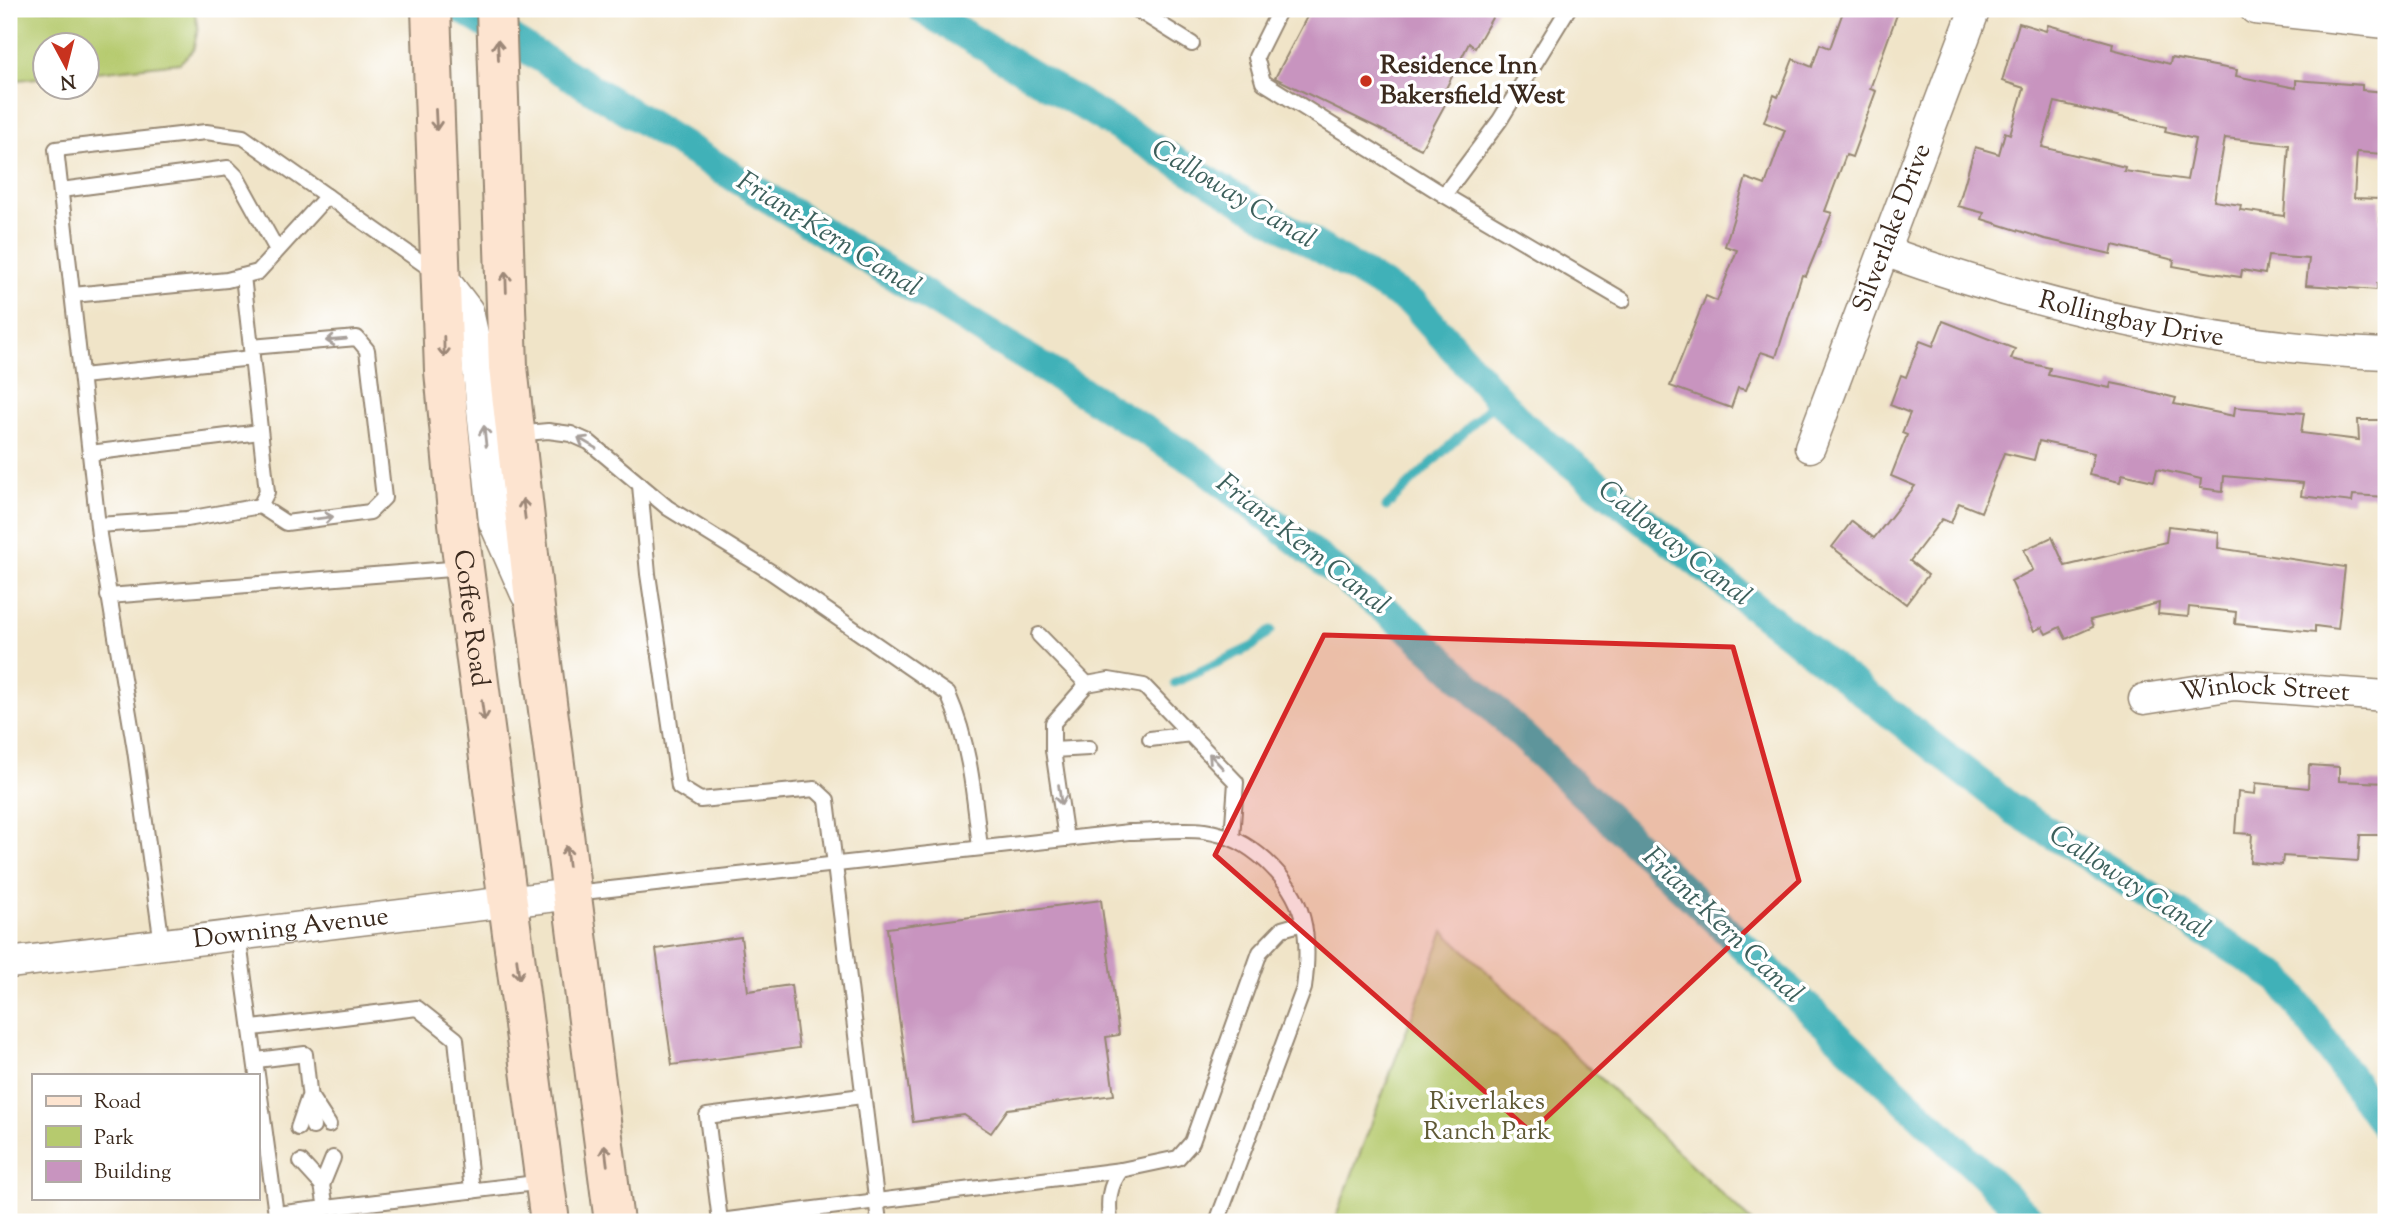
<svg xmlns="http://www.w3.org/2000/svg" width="2395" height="1231" font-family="'Sorts Mill Goudy',serif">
	<rect width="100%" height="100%" fill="#fff"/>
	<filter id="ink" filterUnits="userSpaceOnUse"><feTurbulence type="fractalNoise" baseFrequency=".0143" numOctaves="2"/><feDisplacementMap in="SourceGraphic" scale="14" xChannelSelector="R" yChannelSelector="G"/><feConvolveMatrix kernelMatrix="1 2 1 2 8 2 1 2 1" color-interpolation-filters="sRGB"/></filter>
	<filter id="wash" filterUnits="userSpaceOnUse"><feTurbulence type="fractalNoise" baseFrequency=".00686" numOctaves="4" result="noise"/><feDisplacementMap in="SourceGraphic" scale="28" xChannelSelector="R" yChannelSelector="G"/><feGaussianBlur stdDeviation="1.57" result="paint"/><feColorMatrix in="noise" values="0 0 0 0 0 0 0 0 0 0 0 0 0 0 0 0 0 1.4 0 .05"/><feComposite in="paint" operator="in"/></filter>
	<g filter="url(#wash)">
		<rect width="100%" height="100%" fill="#f0e4c8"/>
		<g fill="#b6ca6e" stroke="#787a46" stroke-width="2">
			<polygon points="9,9 194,9 198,29 193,50 180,63 88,73 88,46 46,46 45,77 9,81"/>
			<polygon points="1444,931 1752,1222 1334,1222"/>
		</g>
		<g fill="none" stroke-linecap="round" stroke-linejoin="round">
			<g stroke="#41b1b8" stroke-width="9">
				<polyline points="1386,507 1498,399"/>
				<polyline points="1175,683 1253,646 1271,630"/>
			</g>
			<g stroke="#41b1b8" stroke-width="30">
				<polyline points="462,9 1201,465 1414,633 2033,1222"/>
				<polyline points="922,9 1415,305 1521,424 2011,808 2280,979 2386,1128"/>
			</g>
		</g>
		<g id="blocks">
			<g fill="#c894bf" fill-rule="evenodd">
				<polygon points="1311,9 1497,9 1475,48 1469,43 1442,96 1448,99 1421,149 1275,78"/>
				<polygon points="1844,9 1899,9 1870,89 1876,91 1852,157 1846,155 1825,211 1832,213 1806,276 1802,275 1776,357 1761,352 1746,390 1738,388 1731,408 1670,386 1706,296 1717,301 1737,250 1725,246 1746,178 1765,185 1785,130 1764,122 1774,95 1778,97 1793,59 1812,67 1820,44 1830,48"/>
				<path d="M2019,23L2046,31L2048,25L2113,43L2112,49L2170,64L2171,58L2209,65L2237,70L2236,76L2296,88V80L2362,85V90L2386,92L2384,154L2357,152L2354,198L2380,199V222H2386V283H2377V290L2306,285L2309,259L2268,256L2265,274L2242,270L2241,277L2212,273L2173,266L2174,260L2113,245L2111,254L2045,239L1982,219L1984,213L1958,206L1975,147L1999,154L2005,132L2010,134L2024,88L2002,81ZM2055,102L2166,127L2165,132L2195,139L2187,180L2124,171L2125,167L2042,147ZM2225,138L2289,145L2284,216L2240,210L2241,205L2214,201Z"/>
				<polygon points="1943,321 2015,349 2011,359 2050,368 2048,375 2110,388 2111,383 2131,387 2176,398 2174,404 2234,416 2235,407 2304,413 2301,433 2359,440 2358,420 2386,420 2386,497 2353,495 2352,502 2301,496 2303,483 2224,476 2223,491 2200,488 2201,479 2157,469 2154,481 2122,474 2120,482 2089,475 2094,453 2039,441 2034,460 2004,453 1981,512 1959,503 1951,523 1942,519 1910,561 1928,575 1906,604 1832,547 1852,521 1874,538 1915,486 1891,476 1907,435 1902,433 1910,413 1890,405 1901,375 1906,377 1920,341 1933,346"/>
				<polygon points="2168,526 2219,532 2218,548 2345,567 2338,629 2315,626 2315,632 2235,624 2236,612 2189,607 2188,617 2158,614 2159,603 2090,620 2093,627 2066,639 2060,627 2046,634 2042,627 2034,631 2011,581 2033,570 2024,550 2052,537 2065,566 2166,542"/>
				<polygon points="2309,765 2339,767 2339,781 2386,783 2386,835 2360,835 2358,861 2283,856 2282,865 2250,862 2252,834 2235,833 2238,792 2255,794 2256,783 2308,788"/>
				<polygon points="1101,900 1119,1035 1106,1037 1114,1095 1008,1109 991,1133 964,1115 913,1122 887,928"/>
				<polygon points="741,937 748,991 791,985 799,1048 672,1065 656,949"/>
			</g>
		</g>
	</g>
	<g filter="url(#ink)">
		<use href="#blocks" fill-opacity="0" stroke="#968773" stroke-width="2"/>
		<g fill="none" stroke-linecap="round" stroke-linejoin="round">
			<defs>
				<g id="service">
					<polyline points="1136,9 1192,44"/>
					<polyline points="1280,9 1256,57 1263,82 1444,195 1623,300"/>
					<polyline points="61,190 228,168 236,176 277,250"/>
					<polyline points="1444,195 1500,120 1568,9"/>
					<polyline points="73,295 227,280 258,272 327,196"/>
					<polyline points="251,347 357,338 367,350 384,498 370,512 286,523 260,506"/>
					<polyline points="82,376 252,358"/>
					<path d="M515,434L548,431L571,434L589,442L668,508L771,572L948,694C970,744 974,794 980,848"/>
					<polyline points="90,453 260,432"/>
					<polyline points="640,485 648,574 679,787 700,800 815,789 827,800 879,1222"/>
					<polyline points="98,525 187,519 260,506 267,492 243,276"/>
					<polyline points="108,596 463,568"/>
					<polyline points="1039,635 1087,684"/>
					<polyline points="1150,739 1191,734"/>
					<polyline points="1053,750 1089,748"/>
					<polyline points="1066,839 1053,750 1053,723 1087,684 1109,680 1144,686 1236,782 1232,838"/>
					<path d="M574,893L1129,832C1153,832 1181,828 1204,831C1230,835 1247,844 1266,861C1306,898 1311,935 1304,988L1217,1222"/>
					<polyline points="238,935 276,1214 544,1182"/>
					<polyline points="162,944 135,750 99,535 56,149 206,132 243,137 435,272"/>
					<polyline points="253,1028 417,1008 456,1039 472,1191"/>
					<polyline points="257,1060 305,1054 313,1127"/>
					<polyline points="862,1096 707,1116 720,1221 1121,1170"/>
					<polyline points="312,1099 329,1125"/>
					<polyline points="298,1128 308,1099"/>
					<polyline points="301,1162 322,1185 326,1208"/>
					<polyline points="322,1185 333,1158"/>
					<path d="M1110,1222C1108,1202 1108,1187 1121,1170L1178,1158L1192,1142L1260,952L1282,929L1303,923"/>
				</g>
				<g id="minor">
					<polyline points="2255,9 2386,23"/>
					<path id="s1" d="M1884,251C2046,309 2213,347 2386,354"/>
					<polyline points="442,277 468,311 475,343 494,522 526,594"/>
					<path id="s2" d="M1810,447L1975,9"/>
					<path id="s3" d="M2144,699L2234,685L2386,696"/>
					<path id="s4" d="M9,963L572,894"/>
				</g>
				<g id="secondary">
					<path id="s5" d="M431,9L444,371L458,523L550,1222"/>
					<polyline points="496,9 508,367 536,617 614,1222"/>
				</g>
			</defs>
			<use href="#service" stroke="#968773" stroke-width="18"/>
			<use href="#minor" stroke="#968773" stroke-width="33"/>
			<use href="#secondary" stroke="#968773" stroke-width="42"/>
			<use href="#service" stroke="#fff" stroke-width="14"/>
			<use href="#minor" stroke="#fff" stroke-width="30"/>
			<use href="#secondary" stroke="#fde4d0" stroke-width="38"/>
		</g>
		<defs><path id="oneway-shaft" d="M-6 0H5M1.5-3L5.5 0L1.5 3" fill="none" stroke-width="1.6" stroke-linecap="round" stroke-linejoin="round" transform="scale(1.75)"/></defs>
		<g stroke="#9c8777">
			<use href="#oneway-shaft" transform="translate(498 50) rotate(-93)"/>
			<use href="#oneway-shaft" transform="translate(436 120) rotate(87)"/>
			<use href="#oneway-shaft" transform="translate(506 282) rotate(-92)"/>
			<use href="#oneway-shaft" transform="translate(444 347) rotate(89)"/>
			<use href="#oneway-shaft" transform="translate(524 509) rotate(-97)"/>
			<use href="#oneway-shaft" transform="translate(483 711) rotate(82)"/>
			<use href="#oneway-shaft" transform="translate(567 856) rotate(-97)"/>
			<use href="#oneway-shaft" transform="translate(518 969) rotate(83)"/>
			<use href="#oneway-shaft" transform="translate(606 1155) rotate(-97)"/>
		</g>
		<g stroke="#a79f9a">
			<use href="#oneway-shaft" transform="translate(336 340) rotate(175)"/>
			<use href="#oneway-shaft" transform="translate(485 436) rotate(-96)"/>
			<use href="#oneway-shaft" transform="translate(587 443) rotate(-149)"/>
			<use href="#oneway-shaft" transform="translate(323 518) rotate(-7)"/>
			<use href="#oneway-shaft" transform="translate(1216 761) rotate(-133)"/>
			<use href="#oneway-shaft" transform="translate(1060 795) rotate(82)"/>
		</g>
	</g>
	<path fill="#d62828" fill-opacity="0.2" stroke="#d62828" stroke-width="5" stroke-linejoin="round" d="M1324,635L1733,647L1799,881L1531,1132L1215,855Z"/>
	<circle fill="#c8321e" stroke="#fff" stroke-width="2.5" cx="1366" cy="81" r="7"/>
	<g text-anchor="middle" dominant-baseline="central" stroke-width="7" stroke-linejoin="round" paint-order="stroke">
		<g font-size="26" font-weight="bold" fill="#3b2a1e" stroke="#fff" text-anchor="start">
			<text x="1380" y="66">Residence Inn<tspan x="1380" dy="30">Bakersfield West</tspan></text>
		</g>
		<g font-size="26" fill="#3b2a1e" stroke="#fff">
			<text stroke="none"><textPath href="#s2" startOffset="234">Silverlake Drive</textPath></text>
			<text stroke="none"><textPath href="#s1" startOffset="257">Rollingbay Drive</textPath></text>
			<text stroke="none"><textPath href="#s5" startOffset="611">Coffee Road</textPath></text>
			<text stroke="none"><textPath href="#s3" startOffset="122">Winlock Street</textPath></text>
			<text stroke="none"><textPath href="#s4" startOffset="284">Downing Avenue</textPath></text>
		</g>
		<g font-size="26" fill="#605a36" stroke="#fff">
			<text x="1487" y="1102">Riverlakes<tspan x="1487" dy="30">Ranch Park</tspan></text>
		</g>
		<g font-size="28" font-style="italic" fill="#3d605c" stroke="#fff">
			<text transform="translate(1233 195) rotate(31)">Calloway Canal</text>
			<text transform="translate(828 235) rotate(32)">Friant-Kern Canal</text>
			<text transform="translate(1674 544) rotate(38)">Calloway Canal</text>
			<text transform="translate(1302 545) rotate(38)">Friant-Kern Canal</text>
			<text transform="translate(2129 883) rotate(33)">Calloway Canal</text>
			<text transform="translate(1722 926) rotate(44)">Friant-Kern Canal</text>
		</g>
	</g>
	<rect width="2395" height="1231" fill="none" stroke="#fff" stroke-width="35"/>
	<rect x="32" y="1074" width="228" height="126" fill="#ffffff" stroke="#b1aaa5" stroke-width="2"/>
	<rect x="46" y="1096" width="35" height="10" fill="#fde4d0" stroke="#b1aaa5" stroke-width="2"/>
	<text x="94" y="1108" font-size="21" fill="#3b2a1e">Road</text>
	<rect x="46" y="1126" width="35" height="21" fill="#b6ca6e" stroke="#b1aaa5" stroke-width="2"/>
	<text x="94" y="1144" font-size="21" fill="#3b2a1e">Park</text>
	<rect x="46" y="1161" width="35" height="21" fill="#c894bf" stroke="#b1aaa5" stroke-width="2"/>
	<text x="94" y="1178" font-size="21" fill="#3b2a1e">Building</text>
	<g transform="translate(66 66) rotate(173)"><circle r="33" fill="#ffffff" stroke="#b1aaa5" stroke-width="2"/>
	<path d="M0-5L12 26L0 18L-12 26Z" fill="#c8321e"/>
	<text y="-10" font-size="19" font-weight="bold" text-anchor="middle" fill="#3b2a1e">N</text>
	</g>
</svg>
